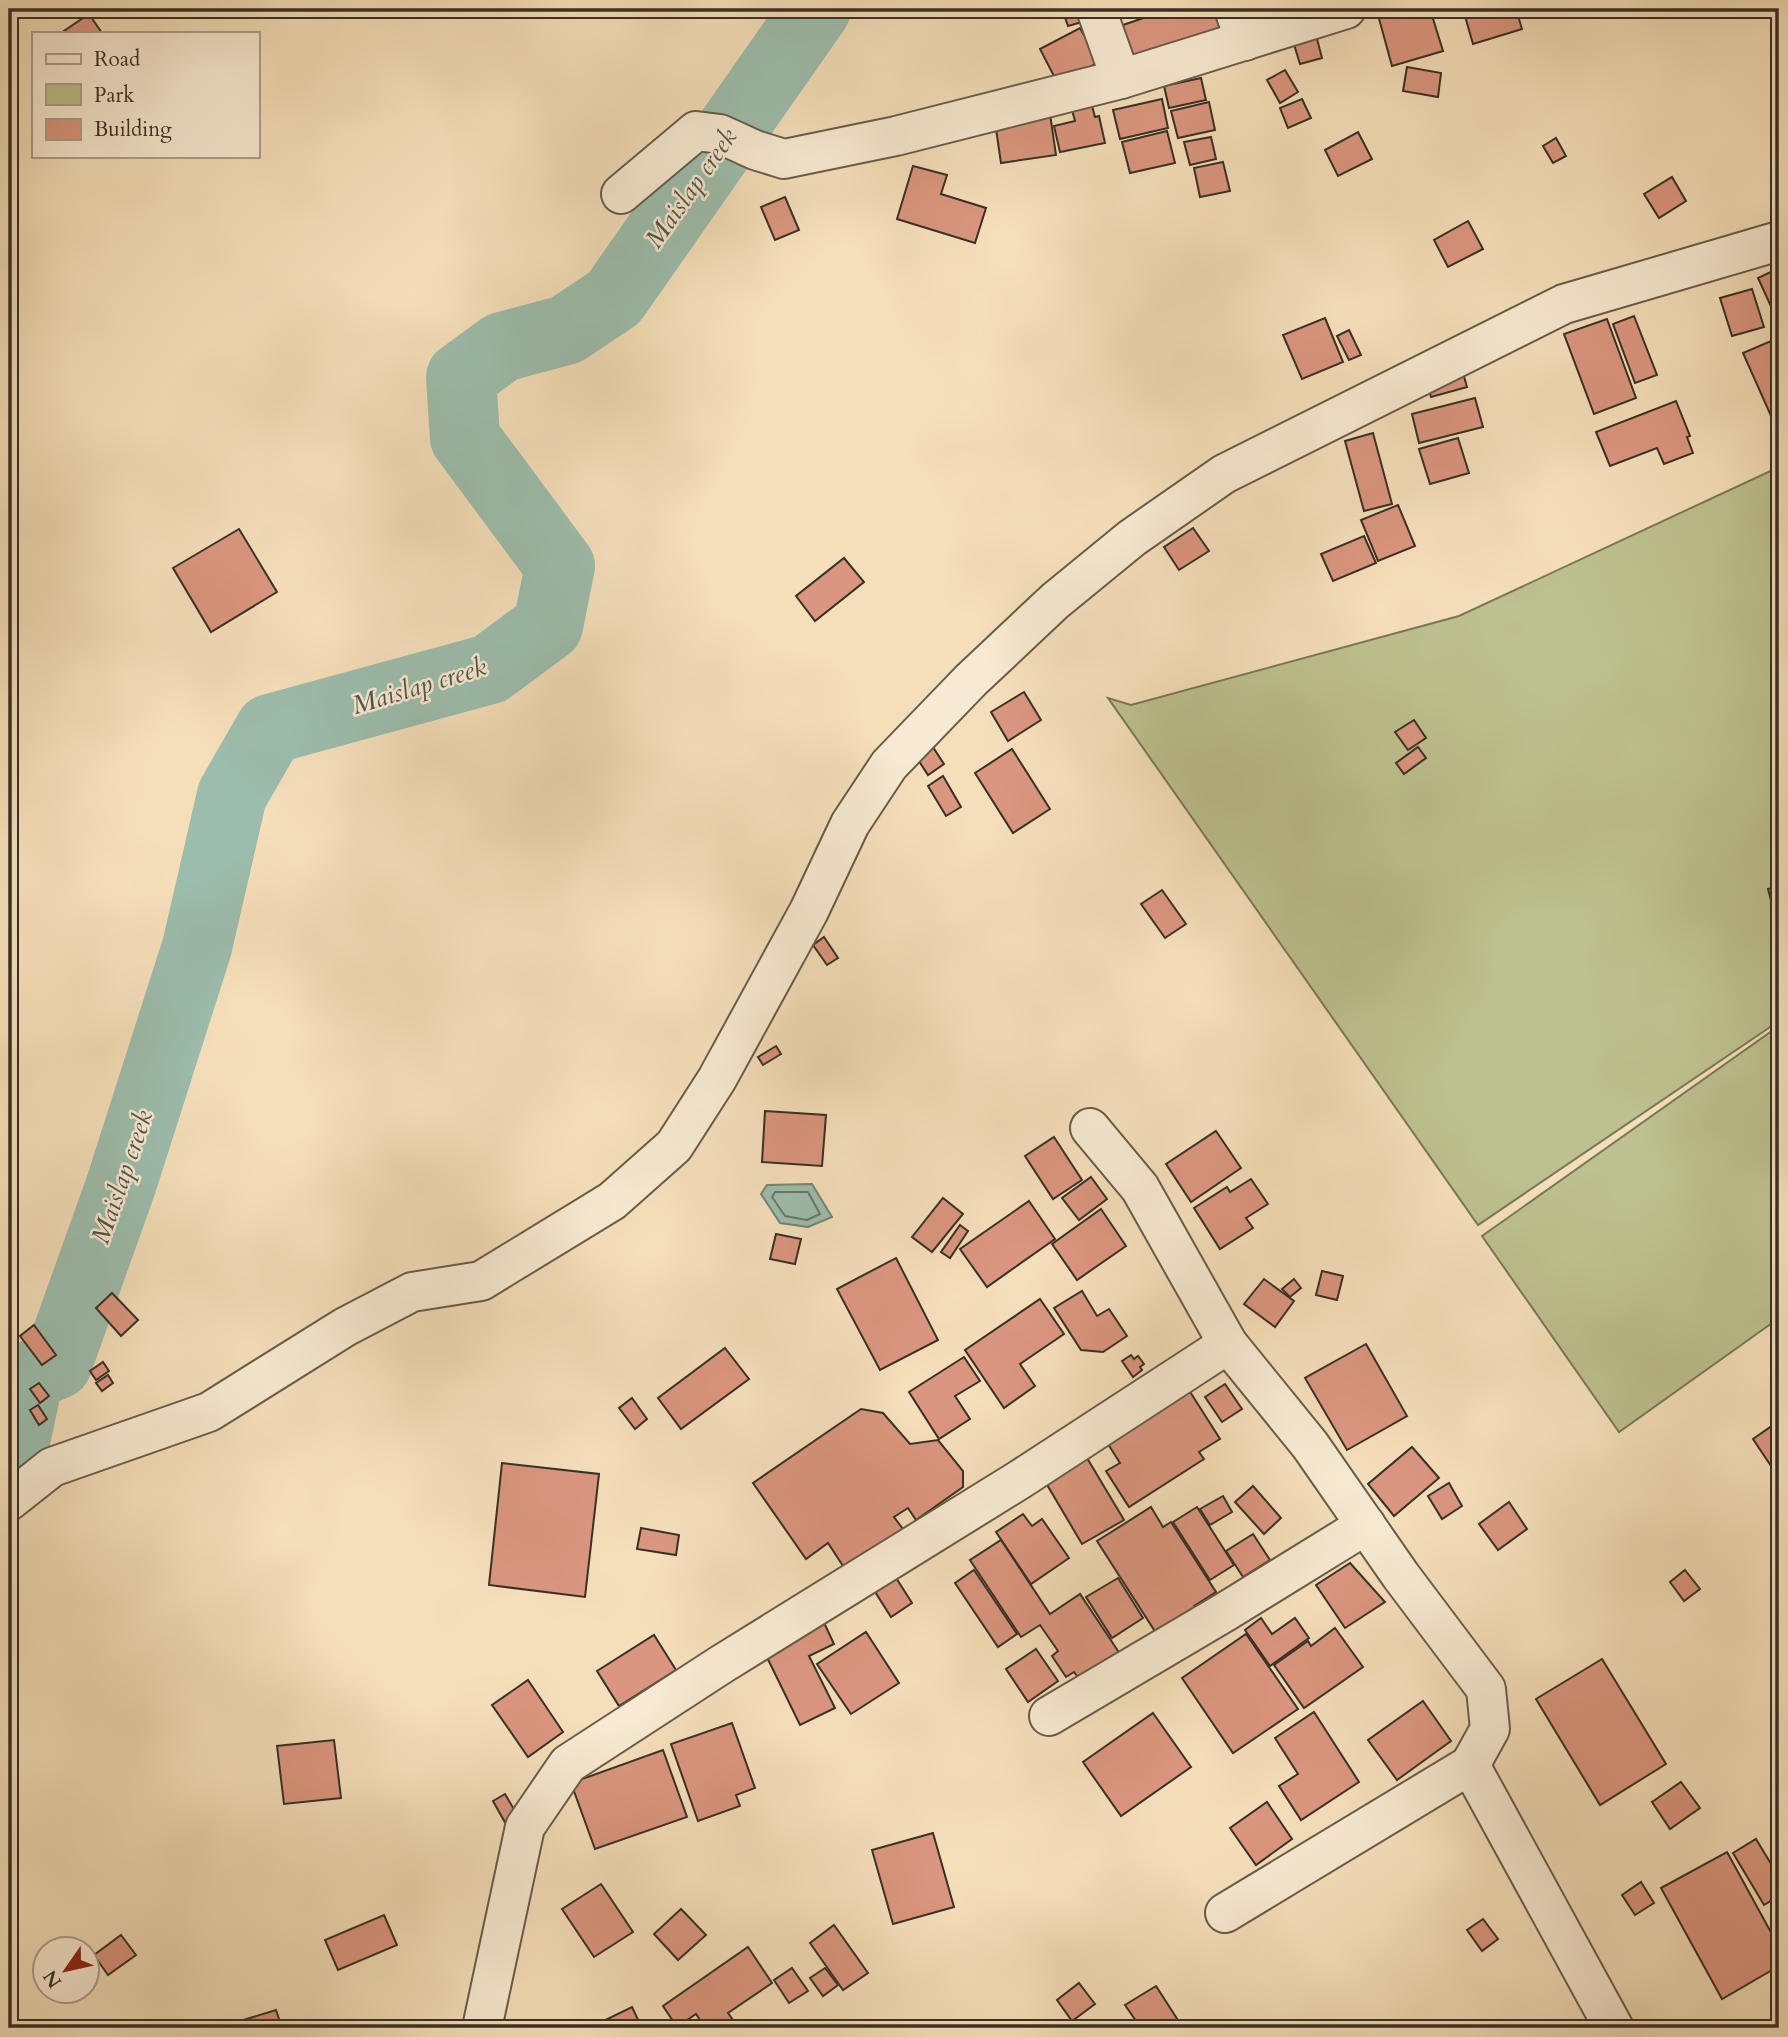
<svg xmlns="http://www.w3.org/2000/svg" width="1788" height="2037" font-family="Cardo,serif">
	<rect width="100%" height="100%" fill="#f5dfba"/>
	<filter id="stains"><feTurbulence type="fractalNoise" baseFrequency=".00286" numOctaves="4"/><feColorMatrix values="0 0 0 0 .2 0 0 0 0 .09 0 0 0 0 .02 0 0 0 .5 -.17"/></filter>
	<radialGradient id="worn" r=".72"><stop offset=".6" stop-color="#630" stop-opacity="0"/><stop offset="1" stop-color="#630" stop-opacity=".3"/></radialGradient>
	<g fill="#bdc18f" stroke="#7a785a" stroke-width="2">
		<polygon points="1779,467 1779,1021 1478,1225 1108,698 1131,705 1459,616"/>
		<polygon points="1779,1026 1779,1318 1619,1432 1482,1236"/>
	</g>
	<polygon fill="#9cbdad" stroke="#748577" stroke-width="2" points="812,1184 832,1217 808,1227 780,1223 761,1194 767,1185"/>
	<g fill="none" stroke-linecap="round" stroke-linejoin="round">
		<polygon stroke="#6a766a" stroke-width="2" points="775,1192 808,1192 820,1214 807,1220 785,1216 772,1197"/>
		<polyline stroke="#9cbdad" stroke-width="70" points="9,1469 29,1376 57,1364 121,1185 197,947 232,795 270,729 490,669 548,626 560,566 465,438 461,377 502,347 566,330 614,298 816,9"/>
	</g>
	<g fill="#db967f" stroke="#383026" stroke-width="2">
		<polygon points="1062,9 1077,9 1082,22 1068,26"/>
		<polygon points="1170,9 1219,9 1227,31 1132,63 1120,26"/>
		<polygon points="1400,9 1430,9 1443,51 1392,66 1378,15"/>
		<polygon points="1463,9 1516,9 1522,29 1473,44"/>
		<polygon points="89,14 102,33 61,33"/>
		<polygon points="1080,28 1099,62 1058,84 1040,49"/>
		<polygon points="1315,31 1322,58 1300,64 1292,38"/>
		<polygon points="1407,67 1441,73 1438,97 1403,91"/>
		<polygon points="1285,70 1298,92 1280,103 1267,80"/>
		<polygon points="1201,78 1206,100 1169,108 1164,86"/>
		<polygon points="1162,99 1168,128 1120,139 1113,110"/>
		<polygon points="1302,99 1311,118 1288,128 1280,108"/>
		<polygon points="1091,102 1095,117 1099,116 1105,143 1060,152 1054,126 1075,121 1071,106"/>
		<polygon points="1209,102 1215,130 1178,138 1171,111"/>
		<polygon points="1050,114 1056,155 1001,163 995,122"/>
		<polygon points="1167,131 1175,163 1130,173 1122,142"/>
		<polygon points="1358,132 1372,159 1338,176 1325,150"/>
		<polygon points="1211,137 1216,159 1190,165 1184,142"/>
		<polygon points="1556,138 1566,156 1553,163 1543,146"/>
		<polygon points="1223,162 1230,191 1200,197 1194,168"/>
		<polygon points="913,166 947,175 941,194 986,208 975,243 897,219"/>
		<polygon points="1672,177 1686,201 1659,218 1644,194"/>
		<polygon points="785,197 799,230 775,240 761,207"/>
		<polygon points="1468,221 1483,249 1448,267 1434,240"/>
		<polygon points="1779,268 1779,324 1758,278"/>
		<polygon points="1752,289 1764,327 1732,336 1720,298"/>
		<polygon points="1634,316 1657,375 1635,383 1613,324"/>
		<polygon points="1325,318 1343,362 1302,379 1283,335"/>
		<polygon points="1607,319 1636,398 1594,414 1564,334"/>
		<polygon points="1349,330 1361,355 1349,360 1337,336"/>
		<polygon points="1778,338 1779,412 1771,416 1743,353"/>
		<polygon points="1461,366 1467,387 1431,397 1425,377"/>
		<polygon points="1475,398 1483,427 1419,443 1412,414"/>
		<polygon points="1676,401 1690,436 1687,437 1693,453 1664,464 1657,448 1610,466 1596,432"/>
		<polygon points="1373,433 1392,504 1364,511 1345,441"/>
		<polygon points="1458,438 1469,473 1430,484 1419,449"/>
		<polygon points="1398,505 1415,546 1378,561 1361,520"/>
		<polygon points="1193,528 1209,551 1179,570 1164,547"/>
		<polygon points="239,529 277,592 211,632 173,568"/>
		<polygon points="1364,536 1376,563 1333,581 1321,554"/>
		<polygon points="844,558 864,582 815,621 796,596"/>
		<polygon points="1024,692 1041,720 1008,741 991,712"/>
		<polygon points="1414,720 1426,738 1408,750 1395,732"/>
		<polygon points="927,738 944,764 928,775 911,749"/>
		<polygon points="1418,747 1426,758 1404,774 1396,763"/>
		<polygon points="1012,749 1050,809 1013,833 975,773"/>
		<polygon points="943,776 961,807 946,816 928,786"/>
		<polygon points="1779,886 1779,931 1768,889"/>
		<polygon points="1162,890 1186,924 1165,938 1141,904"/>
		<polygon points="824,937 838,958 827,965 813,945"/>
		<polygon points="776,1046 781,1054 763,1065 758,1057"/>
		<polygon points="765,1111 826,1115 822,1166 762,1162"/>
		<polygon points="1216,1131 1241,1168 1191,1202 1166,1164"/>
		<polygon points="1054,1137 1082,1180 1053,1199 1025,1156"/>
		<polygon points="1091,1177 1107,1199 1079,1220 1062,1198"/>
		<polygon points="1251,1179 1268,1204 1246,1218 1253,1228 1220,1249 1194,1208 1227,1187 1230,1192"/>
		<polygon points="943,1198 963,1214 932,1252 912,1237"/>
		<polygon points="1029,1201 1055,1239 987,1287 960,1249"/>
		<polygon points="1101,1209 1126,1246 1077,1280 1052,1244"/>
		<polygon points="960,1225 968,1231 950,1258 941,1252"/>
		<polygon points="776,1234 801,1239 795,1264 770,1259"/>
		<polygon points="896,1258 938,1340 880,1370 837,1289"/>
		<polygon points="1322,1271 1343,1276 1337,1300 1316,1295"/>
		<polygon points="1264,1279 1294,1301 1275,1327 1244,1304"/>
		<polygon points="1294,1279 1301,1288 1290,1297 1282,1289"/>
		<polygon points="1082,1291 1097,1316 1109,1309 1127,1336 1103,1352 1081,1350 1054,1308"/>
		<polygon points="112,1293 138,1320 121,1336 96,1308"/>
		<polygon points="1040,1299 1064,1334 1020,1364 1035,1386 1004,1408 965,1350"/>
		<polygon points="34,1325 56,1355 42,1365 20,1336"/>
		<polygon points="1366,1344 1407,1416 1347,1450 1305,1378"/>
		<polygon points="725,1348 749,1379 681,1429 658,1398"/>
		<polygon points="1131,1355 1134,1359 1138,1356 1144,1364 1140,1367 1142,1370 1133,1377 1122,1361"/>
		<polygon points="964,1357 980,1381 955,1396 970,1419 939,1439 909,1392"/>
		<polygon points="103,1362 109,1371 96,1380 90,1371"/>
		<polygon points="108,1375 113,1383 102,1391 96,1383"/>
		<polygon points="1180,1376 1220,1439 1199,1452 1204,1459 1129,1507 1106,1471 1120,1463 1106,1441"/>
		<polygon points="39,1383 49,1396 40,1403 30,1389"/>
		<polygon points="1225,1384 1242,1409 1222,1422 1205,1397"/>
		<polygon points="632,1398 647,1419 635,1429 619,1408"/>
		<polygon points="38,1405 47,1419 39,1425 30,1410"/>
		<polygon points="861,1409 883,1413 910,1444 938,1440 963,1471 963,1487 916,1520 908,1508 894,1517 903,1529 845,1569 828,1543 806,1559 753,1483"/>
		<polygon points="1779,1421 1779,1478 1753,1439"/>
		<polygon points="1412,1447 1439,1478 1394,1516 1368,1484"/>
		<polygon points="1087,1458 1124,1520 1082,1544 1046,1483"/>
		<polygon points="502,1463 599,1474 585,1597 489,1585"/>
		<polygon points="1449,1483 1462,1506 1442,1519 1428,1496"/>
		<polygon points="1253,1486 1281,1518 1264,1534 1235,1502"/>
		<polygon points="1223,1496 1232,1512 1210,1525 1200,1509"/>
		<polygon points="1509,1502 1527,1529 1498,1550 1479,1524"/>
		<polygon points="1151,1507 1163,1527 1171,1522 1216,1592 1194,1606 1197,1611 1158,1636 1097,1541"/>
		<polygon points="1197,1507 1234,1565 1210,1580 1173,1522"/>
		<polygon points="1023,1514 1032,1526 1042,1519 1069,1558 1031,1584 996,1532"/>
		<polygon points="641,1528 679,1535 676,1555 637,1549"/>
		<polygon points="1253,1534 1270,1560 1243,1577 1226,1551"/>
		<polygon points="1001,1540 1050,1614 1080,1594 1120,1654 1080,1680 1074,1672 1066,1677 1052,1656 1058,1651 1040,1625 1021,1637 970,1560"/>
		<polygon points="1350,1563 1385,1602 1345,1628 1316,1585"/>
		<polygon points="974,1570 1017,1634 998,1647 955,1583"/>
		<polygon points="1685,1570 1700,1589 1684,1601 1670,1582"/>
		<polygon points="893,1573 912,1603 891,1617 872,1587"/>
		<polygon points="1118,1578 1143,1618 1112,1638 1086,1597"/>
		<polygon points="820,1614 834,1644 809,1656 835,1708 800,1725 760,1643"/>
		<polygon points="1261,1618 1272,1634 1295,1618 1309,1638 1270,1666 1245,1630"/>
		<polygon points="1335,1628 1363,1667 1304,1708 1274,1665 1308,1641 1311,1646"/>
		<polygon points="866,1632 899,1683 851,1714 817,1664"/>
		<polygon points="1246,1634 1298,1709 1233,1753 1182,1678"/>
		<polygon points="654,1635 676,1670 619,1706 597,1671"/>
		<polygon points="1036,1649 1058,1681 1028,1702 1006,1669"/>
		<polygon points="1602,1659 1666,1764 1600,1805 1536,1699"/>
		<polygon points="528,1680 563,1732 528,1757 492,1705"/>
		<polygon points="1423,1701 1451,1741 1397,1780 1368,1740"/>
		<polygon points="1314,1712 1359,1782 1301,1820 1279,1786 1298,1774 1275,1738"/>
		<polygon points="1153,1713 1191,1767 1121,1816 1083,1762"/>
		<polygon points="732,1723 755,1788 736,1795 740,1806 698,1821 671,1744"/>
		<polygon points="334,1740 341,1798 284,1804 277,1746"/>
		<polygon points="663,1750 687,1817 595,1849 571,1783"/>
		<polygon points="1681,1782 1700,1808 1670,1829 1652,1802"/>
		<polygon points="505,1794 525,1828 512,1835 493,1801"/>
		<polygon points="1267,1802 1292,1839 1256,1865 1230,1828"/>
		<polygon points="933,1833 954,1907 893,1924 872,1850"/>
		<polygon points="1756,1839 1779,1877 1779,1896 1764,1905 1733,1853"/>
		<polygon points="1727,1852 1779,1947 1779,1966 1722,1999 1661,1888"/>
		<polygon points="1641,1882 1654,1903 1635,1915 1622,1895"/>
		<polygon points="601,1884 633,1932 594,1957 562,1909"/>
		<polygon points="681,1909 706,1935 678,1960 654,1934"/>
		<polygon points="384,1915 397,1945 338,1970 325,1940"/>
		<polygon points="1483,1919 1498,1939 1482,1951 1467,1930"/>
		<polygon points="834,1925 868,1973 843,1990 810,1943"/>
		<polygon points="121,1935 136,1955 108,1975 94,1955"/>
		<polygon points="748,1947 772,1983 728,2013 739,2028 705,2028 696,2014 677,2027 663,2006"/>
		<polygon points="792,1968 808,1991 789,2003 774,1980"/>
		<polygon points="825,1968 838,1985 823,1996 810,1978"/>
		<polygon points="1079,1983 1095,2004 1072,2021 1057,2000"/>
		<polygon points="1156,1986 1183,2028 1125,2028 1136,2021 1125,2005"/>
		<polygon points="632,2007 642,2028 589,2028"/>
		<polygon points="276,2010 282,2028 217,2028"/>
	</g>
	<g fill="none" stroke-linecap="round" stroke-linejoin="round">
		<defs>
			<g id="minor">
				<polyline points="1096,9 1121,79"/>
				<polyline points="1234,9 1245,41"/>
				<polyline points="621,194 696,131 720,134 755,150 784,159 896,136 1121,79 1346,9"/>
				<polyline points="1090,1128 1140,1188 1228,1344 1310,1445 1401,1576 1486,1689 1490,1729 1470,1765 1225,1913"/>
				<polyline points="9,1501 52,1467 209,1412 345,1327 412,1292 481,1281 612,1201 674,1146 717,1079 809,911 850,824 889,765 971,680 1055,601 1132,538 1224,474 1564,304 1779,241"/>
				<polyline points="1049,1716 1225,1612 1366,1525"/>
				<polyline points="1470,1765 1614,2028"/>
				<polyline points="482,2028 525,1827 568,1764 722,1664 1019,1480 1228,1344"/>
			</g>
		</defs>
		<use href="#minor" stroke="#675c4b" stroke-width="42"/>
		<use href="#minor" stroke="#f8ead2" stroke-width="38"/>
	</g>
	<g text-anchor="middle" dominant-baseline="central" stroke-width="5" stroke-linejoin="round" paint-order="stroke">
		<g font-size="26" font-style="italic" fill="#515348" stroke="#f8ead2">
			<text transform="translate(691 188) rotate(-55)">Maislap creek</text>
			<text transform="translate(419 686) rotate(-17)">Maislap creek</text>
			<text transform="translate(122 1177) rotate(-71)">Maislap creek</text>
		</g>
	</g>
	<rect width="1788" height="2037" fill="none" stroke="#f5dfba" stroke-width="35"/>
	<rect x="10" y="10" width="1767" height="2016" fill="none" stroke="#383026" stroke-width="3.5"/>
	<rect x="18" y="18" width="1753" height="2002" fill="none" stroke="#383026" stroke-width="2"/>
	<rect x="32" y="32" width="228" height="126" fill="#f8ead2" stroke="#aba08d" stroke-width="2"/>
	<rect x="46" y="54" width="35" height="10" fill="#f8ead2" stroke="#aba08d" stroke-width="2"/>
	<text x="94" y="66" font-size="21" fill="#383026">Road</text>
	<rect x="46" y="84" width="35" height="21" fill="#bdc18f" stroke="#aba08d" stroke-width="2"/>
	<text x="94" y="102" font-size="21" fill="#383026">Park</text>
	<rect x="46" y="119" width="35" height="21" fill="#db967f" stroke="#aba08d" stroke-width="2"/>
	<text x="94" y="136" font-size="21" fill="#383026">Building</text>
	<g transform="translate(66 1970) rotate(236)"><circle r="33" fill="#f8ead2" stroke="#aba08d" stroke-width="2"/>
	<path d="M0-5L12 26L0 18L-12 26Z" fill="#8f2418"/>
	<text y="-10" font-size="19" font-weight="bold" text-anchor="middle" fill="#383026">N</text>
	</g>
	<rect width="100%" height="100%" filter="url(#stains)"/>
	<rect width="100%" height="100%" fill="url(#worn)"/>
</svg>
